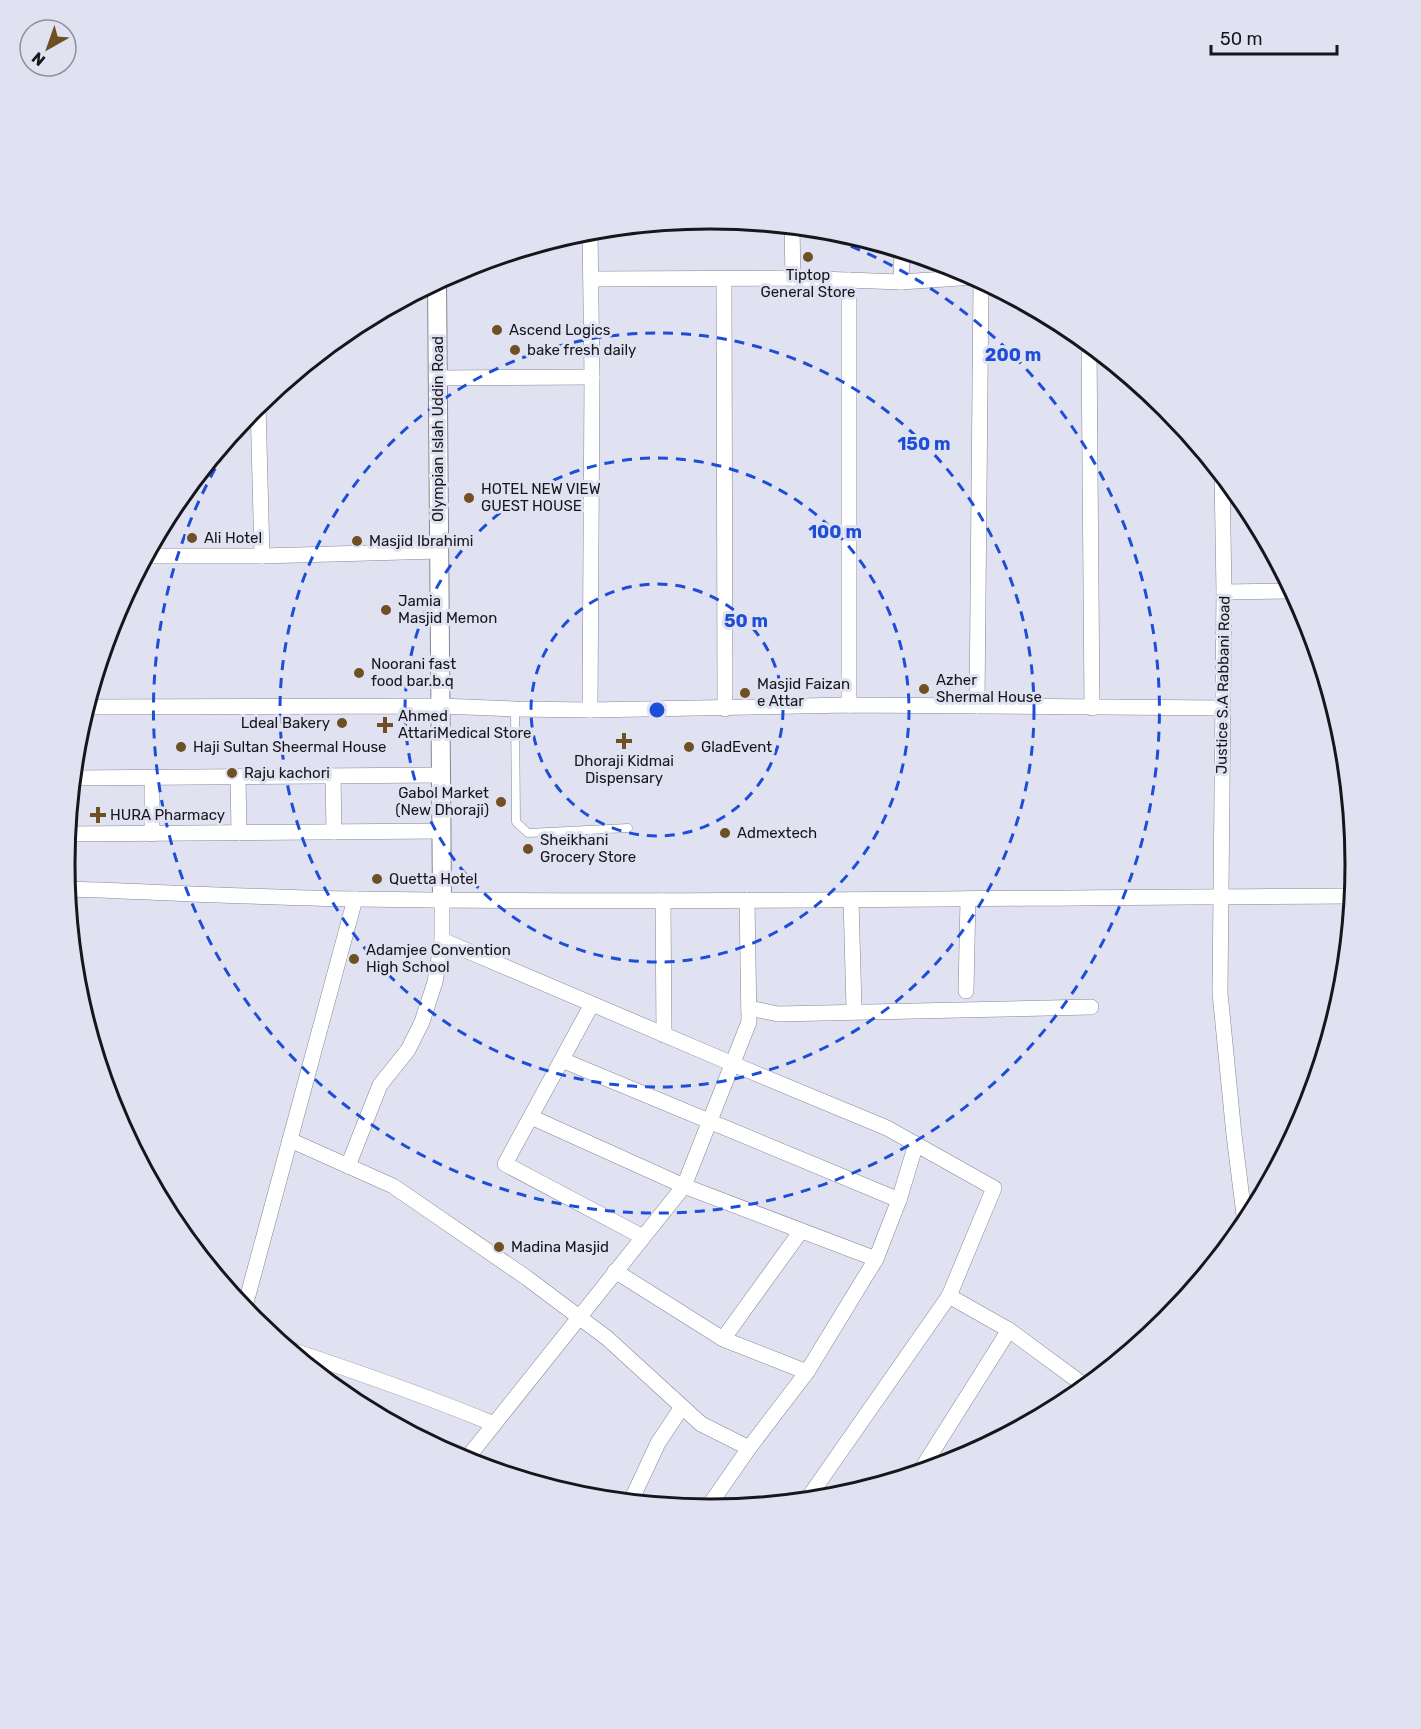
<svg xmlns="http://www.w3.org/2000/svg" width="1421" height="1729" font-family="Rubik,sans-serif">
	<rect width="100%" height="100%" fill="#e1e2f1"/>
	<g fill="none" stroke-linecap="round" stroke-linejoin="round">
		<defs>
			<polyline id="service" points="515,709 516,822 528,833 628,828"/>
			<g id="minor">
				<polyline points="792,227 793,278"/>
				<polyline points="591,279 793,278 901,282 975,277"/>
				<polyline points="724,279 725,709"/>
				<polyline points="849,280 849,705"/>
				<polyline points="901,282 902,251"/>
				<polyline points="1089,343 1092,708"/>
				<polyline points="438,378 592,377"/>
				<polyline points="258,404 262,556"/>
				<polyline points="1222,474 1224,592 1220,993 1234,1135 1244,1215"/>
				<polyline points="147,556 262,556 439,551"/>
				<polyline points="1224,592 1293,591"/>
				<polyline points="977,706 981,280"/>
				<polyline points="87,707 441,706 515,709 590,710 849,705 1222,708"/>
				<polyline points="590,710 592,377 590,230"/>
				<polyline points="333,776 334,832"/>
				<polyline points="152,777 152,834"/>
				<polyline points="238,777 239,833"/>
				<polyline points="73,778 441,775"/>
				<polyline points="67,834 441,831"/>
				<path d="M67,889C164,892 261,898 358,899C690,904 1021,897 1353,896"/>
				<polyline points="442,900 442,940 733,1064 887,1128 994,1188 949,1296 806,1501"/>
				<polyline points="851,900 854,1008"/>
				<polyline points="663,901 664,1035"/>
				<polyline points="966,991 968,899"/>
				<polyline points="592,1004 505,1164 643,1237"/>
				<polyline points="749,1008 778,1014 1091,1007"/>
				<polyline points="562,1060 899,1200"/>
				<polyline points="531,1117 684,1186 876,1259"/>
				<polyline points="290,1140 393,1186 527,1278 607,1338 701,1424 749,1448"/>
				<polyline points="348,1166 380,1085 408,1050 422,1022 435,982 442,940"/>
				<polyline points="615,1271 723,1339 807,1372"/>
				<polyline points="244,1310 355,899"/>
				<polyline points="1009,1330 1081,1383"/>
				<polyline points="723,1339 801,1231"/>
				<path d="M288,1349C358,1372 426,1396 494,1424"/>
				<polyline points="464,1462 684,1186 749,1022 747,900"/>
				<polyline points="919,1473 1009,1330 949,1296"/>
				<polyline points="630,1503 658,1443 682,1407"/>
				<polyline points="706,1510 749,1448 807,1372 876,1259 899,1200 916,1144"/>
			</g>
			<polyline id="tertiary" points="437,282 442,900"/>
		</defs>
		<use href="#service" stroke="#858694" stroke-width="9"/>
		<use href="#minor" stroke="#858694" stroke-width="16"/>
		<use href="#tertiary" stroke="#858694" stroke-width="20"/>
		<use href="#service" stroke="#fff" stroke-width="8"/>
		<use href="#minor" stroke="#fff" stroke-width="15"/>
		<use href="#tertiary" stroke="#fff" stroke-width="18"/>
	</g>
	<g fill="none" stroke="#1d4ed8" stroke-width="3" stroke-dasharray="10 8">
		<circle cx="657" cy="710" r="126"/>
		<circle cx="657" cy="710" r="252"/>
		<circle cx="657" cy="710" r="377"/>
		<path d="M800 228A503 503 0 1 1 255 407"/>
	</g>
	<g fill="#6e5024" stroke="#e1e2f1" stroke-width="2">
		<circle cx="808" cy="257" r="6"/>
		<circle cx="497" cy="330" r="6"/>
		<circle cx="515" cy="350" r="6"/>
		<circle cx="469" cy="498" r="6"/>
		<circle cx="192" cy="538" r="6"/>
		<circle cx="357" cy="541" r="6"/>
		<circle cx="386" cy="610" r="6"/>
		<circle cx="359" cy="673" r="6"/>
		<circle cx="924" cy="689" r="6"/>
		<circle cx="745" cy="693" r="6"/>
		<circle cx="342" cy="723" r="6"/>
		<path d="M382 716h6v6h6v6h-6v6h-6v-6h-6v-6h6z"/>
		<path d="M621 732h6v6h6v6h-6v6h-6v-6h-6v-6h6z"/>
		<circle cx="181" cy="747" r="6"/>
		<circle cx="689" cy="747" r="6"/>
		<circle cx="232" cy="773" r="6"/>
		<circle cx="501" cy="802" r="6"/>
		<path d="M95 806h6v6h6v6h-6v6h-6v-6h-6v-6h6z"/>
		<circle cx="725" cy="833" r="6"/>
		<circle cx="528" cy="849" r="6"/>
		<circle cx="377" cy="879" r="6"/>
		<circle cx="354" cy="959" r="6"/>
		<circle cx="499" cy="1247" r="6"/>
	</g>
	<g text-anchor="middle" dominant-baseline="central" stroke-width="6" stroke-linejoin="round" paint-order="stroke">
		<g font-size="15" fill="#16161c" stroke="#e1e2f1" text-anchor="start">
			<text x="808" y="275" text-anchor="middle">Tiptop<tspan x="808" dy="17">General Store</tspan></text>
			<text x="509" y="330">Ascend Logics</text>
			<text x="527" y="350">bake fresh daily</text>
			<text x="481" y="489">HOTEL NEW VIEW<tspan x="481" dy="17">GUEST HOUSE</tspan></text>
			<text x="204" y="538">Ali Hotel</text>
			<text x="369" y="541">Masjid Ibrahimi</text>
			<text x="398" y="601">Jamia<tspan x="398" dy="17">Masjid Memon</tspan></text>
			<text x="371" y="664">Noorani fast<tspan x="371" dy="17">food bar.b.q</tspan></text>
			<text x="936" y="680">Azher<tspan x="936" dy="17">Shermal House</tspan></text>
			<text x="757" y="684">Masjid Faizan<tspan x="757" dy="17">e Attar</tspan></text>
			<text x="398" y="716">Ahmed<tspan x="398" dy="17">AttariMedical Store</tspan></text>
			<text x="330" y="723" text-anchor="end">Ldeal Bakery</text>
			<text x="193" y="747">Haji Sultan Sheermal House</text>
			<text x="701" y="747">GladEvent</text>
			<text x="624" y="761" text-anchor="middle">Dhoraji Kidmai<tspan x="624" dy="17">Dispensary</tspan></text>
			<text x="244" y="773">Raju kachori</text>
			<text x="489" y="793" text-anchor="end">Gabol Market<tspan x="489" dy="17">(New Dhoraji)</tspan></text>
			<text x="110" y="815">HURA Pharmacy</text>
			<text x="737" y="833">Admextech</text>
			<text x="540" y="840">Sheikhani<tspan x="540" dy="17">Grocery Store</tspan></text>
			<text x="389" y="879">Quetta Hotel</text>
			<text x="366" y="950">Adamjee Convention<tspan x="366" dy="17">High School</tspan></text>
			<text x="511" y="1247">Madina Masjid</text>
		</g>
		<g font-size="15" fill="#16161c" stroke="#e1e2f1">
			<text transform="translate(438 429) rotate(-90)">Olympian Islah Uddin Road</text>
			<text transform="translate(1223 685) rotate(-89)">Justice S.A Rabbani Road</text>
		</g>
	</g>
	<path d="M0 0H1421V1729H0ZM75 864a635 635 0 1 1 1270 0a635 635 0 1 1-1270 0Z" fill="#e1e2f1" fill-rule="evenodd"/>
	<path fill="none" stroke="#16161c" stroke-width="3" d="M75 864a635 635 0 1 1 1270 0a635 635 0 1 1-1270 0Z"/>
	<circle cx="657" cy="710" r="9" fill="#1d4ed8" stroke="#e1e2f1" stroke-width="3"/>
	<g font-size="18" text-anchor="middle" font-weight="bold" fill="#1d4ed8" stroke="#e1e2f1" stroke-width="6" stroke-linejoin="round" paint-order="stroke">
		<text x="1013" y="361">200 m</text>
		<text x="924" y="450">150 m</text>
		<text x="835" y="538">100 m</text>
		<text x="746" y="627">50 m</text>
	</g>
	<g transform="translate(48 48) rotate(220)"><circle r="28" fill="#e1e2f1" stroke="#90909c" stroke-width="1.5"/>
	<path d="M0-4.5L10 22L0 15L-10 22Z" fill="#6e5024"/>
	<text y="-9" font-size="16" font-weight="bold" text-anchor="middle" fill="#16161c">N</text>
	</g>
	<path d="M1211 45v9h126v-9" fill="none" stroke="#16161c" stroke-width="3"/>
	<text x="1220" y="45" font-size="18" fill="#16161c" stroke="#e1e2f1" stroke-width="4.5" paint-order="stroke">50 m</text>
</svg>
